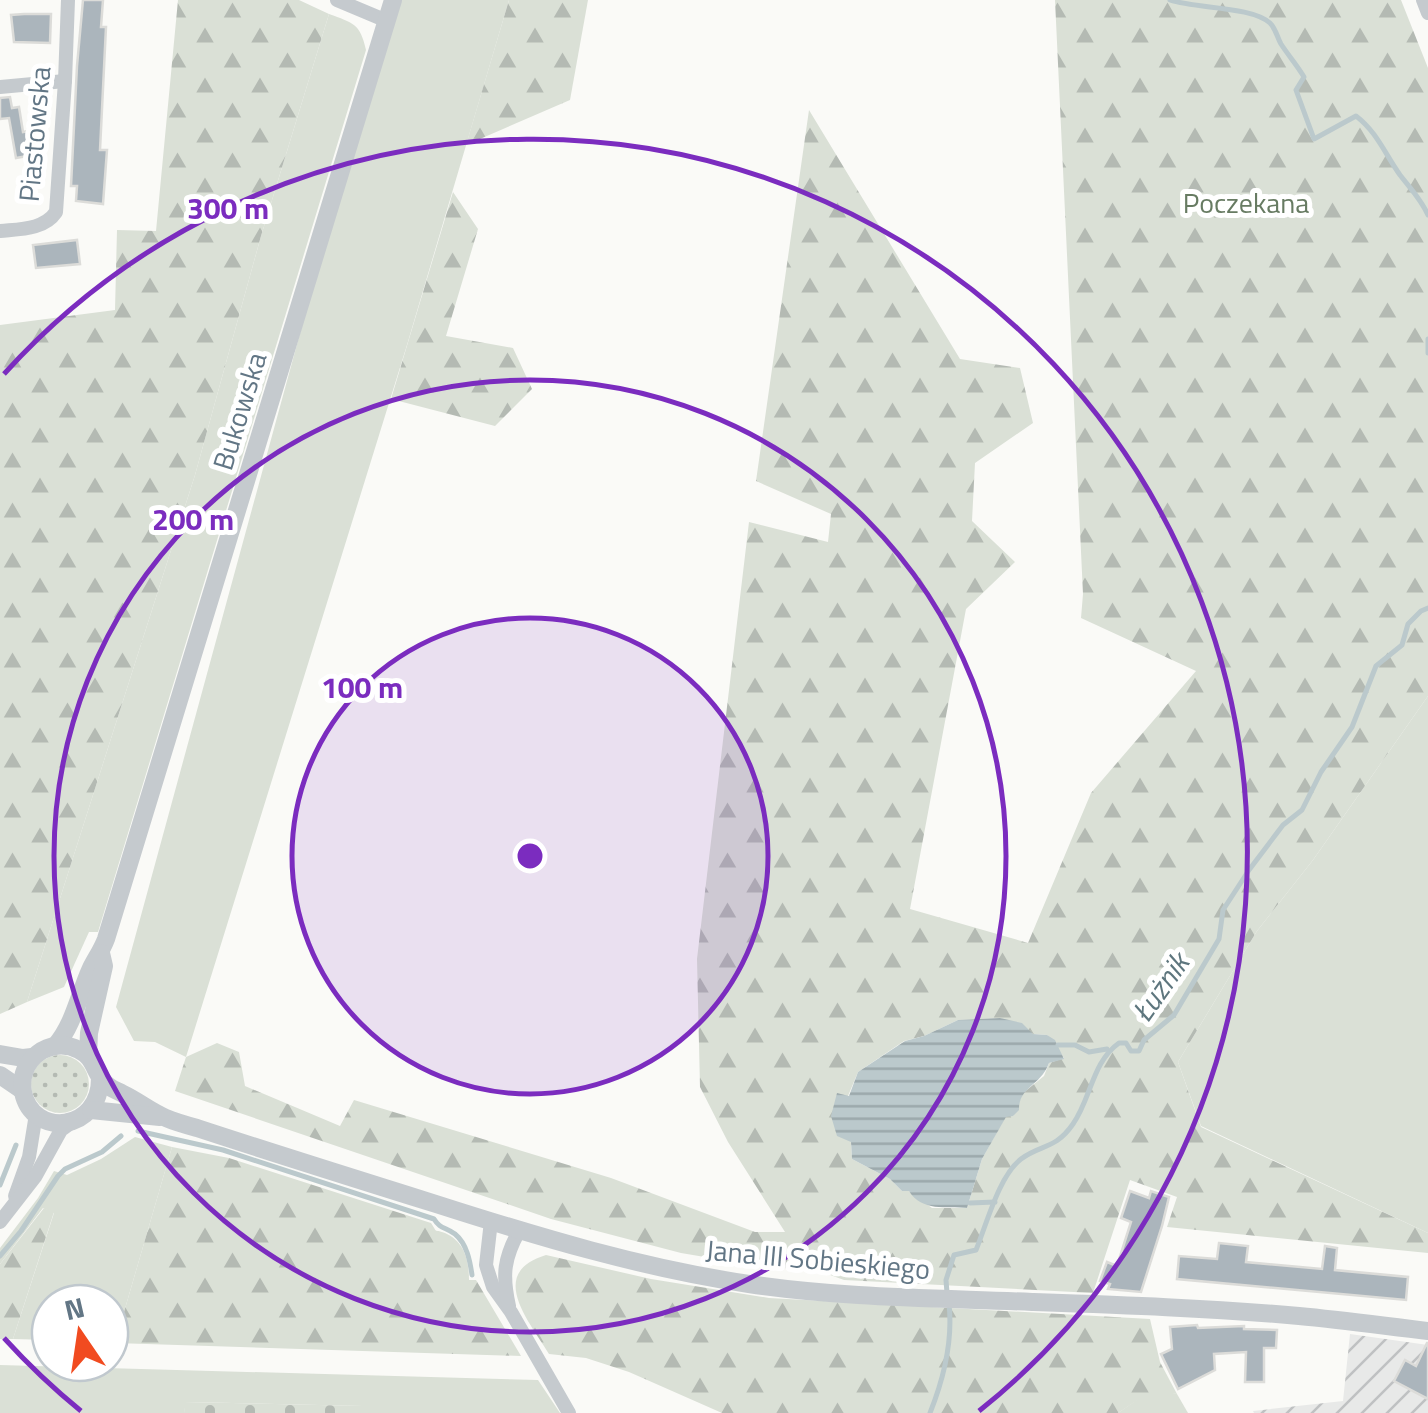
<svg xmlns="http://www.w3.org/2000/svg" width="1428" height="1413" font-family="'Titillium Web',sans-serif">
	<defs>
		<pattern id="industrial-furrows" width="10" height="10" patternUnits="userSpaceOnUse" patternTransform="scale(2.5)"><rect width="10" height="10" fill="#e8e9e8"/><path d="M-1 1l2-2M0 10L10 0M9 11l2-2" fill="none" stroke="#bfc1c2"/></pattern>
		<pattern id="forest-firs" width="22" height="20" patternUnits="userSpaceOnUse" patternTransform="scale(2.5)"><rect width="22" height="20" fill="#dae0d6"/><path d="M5 1l3.5 6h-7zM16 11l3.5 6h-7z" fill="#b4bab3"/></pattern>
		<pattern id="cemetery-stones" width="16" height="16" patternUnits="userSpaceOnUse" patternTransform="scale(2.5)"><rect width="16" height="16" fill="#dae0d6"/><path d="M2 7V4a2 2 0 0 1 4 0v3zM10 15v-3a2 2 0 0 1 4 0v3z" fill="#b4bab3"/></pattern>
		<pattern id="garden-dots" width="8" height="8" patternUnits="userSpaceOnUse" patternTransform="scale(2.5)"><rect width="8" height="8" fill="#dae0d6"/><path d="M2 2h.1M6 6h.1" fill="none" stroke="#b4bab3" stroke-width="1.8" stroke-linecap="round"/></pattern>
		<pattern id="water-rules" width="6" height="5" patternUnits="userSpaceOnUse" patternTransform="scale(2.5)"><rect width="6" height="5" fill="#bbc9cc"/><path d="M0 2.5h6" fill="none" stroke="#9ba8ab"/></pattern>
	</defs>
	<rect width="100%" height="100%" fill="#fafaf7"/>
	<polygon fill="url(#industrial-furrows)" points="1350,1334 1428,1345 1428,1413 1254,1413 1253,1411 1343,1401"/>
	<g fill="#dae0d6">
		<polygon points="400,0 509,0 407,345 186,1057 155,1042 134,1041 116,1007 317,271"/>
		<path d="M329,14C353,23 360,23 366,50L98,932H89L64,987L27,1002L195,475L261,236Z"/>
		<polygon points="1428,696 1428,1233 1201,1126 1178,1062 1257,931 1313,860"/>
		<polygon points="135,1137 172,1147 115,1343 110,1343 110,1303 50,1303 50,1340 13,1339 54,1213 43,1208 0,1264 0,1248 38,1198 54,1171 67,1175 101,1159"/>
		<polygon points="0,1365 538,1380 560,1413 363,1413 362,1406 186,1402 184,1413 0,1413"/>
		<polygon points="1161,1390 1177,1394 1188,1413 1118,1413 1141,1397"/>
	</g>
	<g fill="url(#forest-firs)" fill-rule="evenodd">
		<polygon points="178,0 299,0 329,14 261,236 195,475 27,1002 0,1014 0,325 115,310 117,230 156,231"/>
		<polygon points="509,0 588,0 570,100 466,145"/>
		<path d="M1055,0H1401L1428,68V696L1313,860L1257,931L1178,1062L1201,1127L1428,1233V1253L1167,1227L1177,1197L1130,1180L1093,1293L844,1280L822,1272L752,1265L681,1253L551,1219L175,1091L186,1057L217,1043L239,1052L245,1086L340,1126L354,1100L611,1178L755,1232H785L728,1142L700,1087L697,959L749,522L828,542L831,514L756,481L809,110L960,359L1020,368L1033,423L975,463L972,521L1015,562L966,609L910,909L1028,943L1091,793L1196,671L1081,618L1083,594ZM1000,1018L1033,1034L1047,1035L1064,1058L1049,1063L1044,1076L1023,1093L1013,1116H1006L982,1159L967,1208H932L909,1191H902L890,1179L852,1159L848,1096L858,1072L904,1041L924,1036L958,1020Z"/>
		<polygon points="453,192 478,229 446,336 513,348 532,389 495,426 391,399"/>
		<path d="M172,1147L229,1158L431,1223C439,1235 432,1228 445,1233C464,1241 469,1260 469,1280H476L521,1356L115,1343Z"/>
		<polygon points="44,1208 54,1212 13,1339 0,1339 0,1264"/>
		<path d="M546,1255L651,1279L769,1298L1150,1319L1160,1362L1177,1394C1151,1389 1139,1399 1118,1413H722L629,1372L586,1358L549,1354C530,1322 486,1273 546,1255Z"/>
	</g>
	<polygon fill="url(#cemetery-stones)" points="185,1402 363,1406 363,1413 184,1413"/>
	<circle fill="url(#garden-dots)" cx="60" cy="1084" r="29"/>
	<path fill="url(#water-rules)" d="M1000,1018L1022,1023L1033,1034L1047,1035L1055,1040L1064,1059L1049,1063C1040,1087 1019,1086 1019,1110L1013,1116L1006,1117L982,1159L967,1208C946,1206 922,1212 909,1191H902L890,1179L852,1159L851,1142L837,1136L831,1116L837,1093L849,1096L858,1072L905,1041L924,1036L958,1020Z"/>
	<g fill="none" stroke-linecap="round" stroke-linejoin="round">
		<g stroke="#bbc9cc" stroke-width="5">
			<path d="M1170,0C1196,9 1251,6 1270,23C1276,29 1277,37 1281,44C1288,55 1297,65 1304,77L1296,90L1314,139L1356,116C1377,132 1385,154 1400,175C1410,188 1421,199 1428,215"/>
			<polyline points="1428,339 1428,353"/>
			<polyline points="1058,1045 1075,1045 1089,1052 1107,1049"/>
			<path d="M138,1131L223,1150L434,1219C440,1229 446,1227 455,1234C467,1244 470,1261 472,1275"/>
			<polyline points="0,1185 16,1145"/>
			<polyline points="970,1203 995,1202"/>
			<polyline points="0,1256 21,1231 58,1176 65,1169 102,1152 121,1136"/>
			<path d="M947,1293L946,1280L954,1255L976,1250C987,1223 999,1176 1021,1159C1041,1144 1055,1150 1073,1124C1091,1099 1092,1062 1119,1043H1126L1131,1051H1139L1144,1040L1174,1015L1219,939L1223,910L1249,870L1283,825L1302,810L1321,772L1352,727L1376,666L1402,645L1408,624L1421,611L1428,608"/>
			<path d="M930,1413C944,1378 953,1341 949,1304"/>
		</g>
	</g>
	<g fill="#abb5bc" stroke="#dcdcd9" stroke-width="2.5">
		<polygon points="83,0 103,0 101,27 106,27 100,150 107,150 103,204 76,201 77,186 71,186 77,66"/>
		<polygon points="24,14 51,14 50,43 14,42 11,15"/>
		<polygon points="10,97 12,108 19,107 23,132 35,130 39,154 16,158 9,118 0,119 0,98"/>
		<polygon points="77,240 80,264 36,268 33,245"/>
		<polygon points="1130,1191 1149,1198 1151,1191 1169,1197 1162,1226 1141,1292 1108,1289 1110,1284 1100,1281 1107,1262 1117,1266 1131,1222 1121,1218"/>
		<polygon points="1219,1243 1248,1246 1246,1262 1322,1269 1325,1246 1337,1248 1335,1270 1408,1277 1406,1300 1177,1279 1179,1256 1217,1259"/>
		<polygon points="1197,1325 1198,1328 1244,1326 1244,1329 1277,1330 1276,1348 1264,1348 1264,1382 1245,1382 1246,1352 1214,1354 1215,1370 1178,1389 1161,1354 1172,1349 1170,1327"/>
		<polygon points="1427,1343 1428,1343 1428,1399 1394,1381 1405,1360 1416,1366"/>
	</g>
	<g fill="none" stroke-linecap="round" stroke-linejoin="round">
		<g stroke="#c5cace" stroke-width="14">
			<polyline points="337,0 387,21"/>
			<polyline points="1423,0 1428,13"/>
			<polyline points="0,87 65,81"/>
			<path d="M0,231C19,229 44,230 56,212L65,81L68,0"/>
			<polyline points="15,1196 29,1157 36,1114"/>
			<polyline points="491,1221 486,1265 493,1287 511,1312 569,1413"/>
			<polyline points="0,1222 35,1177 61,1130 72,1122"/>
			<path d="M509,1306C502,1275 504,1258 519,1231"/>
		</g>
		<g stroke="#c5cace" stroke-width="18">
			<path d="M56,1045C74,1024 79,994 91,968C96,958 102,950 106,939L393,0"/>
			<polyline points="0,1054 23,1058 32,1057"/>
			<polyline points="88,1055 89,1033 104,966 101,953"/>
			<polyline points="0,1075 22,1090"/>
			<path d="M100,1077C101,1133 32,1138 23,1092C17,1060 50,1035 79,1050C94,1057 94,1071 103,1081C108,1088 116,1090 123,1094C138,1101 151,1112 166,1118C175,1122 186,1125 197,1128C276,1154 356,1179 436,1204C539,1237 642,1268 749,1284C842,1298 938,1298 1032,1302C1121,1305 1211,1308 1299,1316C1342,1320 1385,1326 1428,1331"/>
			<polyline points="91,1110 160,1117"/>
		</g>
	</g>
	<circle cx="530" cy="856" r="238" fill="#7b2cbf" fill-opacity=".12"/>
	<g fill="none" stroke="#7b2cbf" stroke-width="5">
		<circle cx="530" cy="856" r="238"/>
		<circle cx="530" cy="856" r="476"/>
		<path d="M81 1411A714 714 0 0 1 4 1338M4 374A714 714 0 1 1 979 1411"/>
	</g>
	<g text-anchor="middle" dominant-baseline="central" stroke-width="10" stroke-linejoin="round" paint-order="stroke">
		<g font-size="28" fill="#627685" stroke="#fff">
			<text transform="translate(34 134) rotate(-85)">Piastowska</text>
			<text transform="translate(239 411) rotate(-73)">Bukowska</text>
			<text transform="translate(818 1259) rotate(5)">Jana III Sobieskiego</text>
		</g>
		<g font-size="28" fill="#677b62" stroke="#fff">
			<text x="1246" y="202">Poczekana</text>
		</g>
		<g font-size="30" font-style="italic" fill="#5e767e" stroke="#fff">
			<text transform="translate(1160 987) rotate(-55)">Łużnik</text>
		</g>
	</g>
	<circle cx="530" cy="856" r="15" fill="#7b2cbf" stroke="#fff" stroke-width="5"/>
	<g font-size="30" text-anchor="middle" font-weight="bold" fill="#7b2cbf" stroke="#fff" stroke-width="10" stroke-linejoin="round" paint-order="stroke">
		<text x="228" y="219">300 m</text>
		<text x="193" y="530">200 m</text>
		<text x="362" y="698">100 m</text>
	</g>
	<g transform="translate(80 1333) rotate(347)"><circle r="48" fill="#ffffff" stroke="#c0c8ce" stroke-width="2.5"/>
	<path d="M0-8L18 38L0 25L-18 38Z" fill="#f14b20"/>
	<text y="-15" font-size="28" font-weight="bold" text-anchor="middle" fill="#627685">N</text>
	</g>
</svg>
